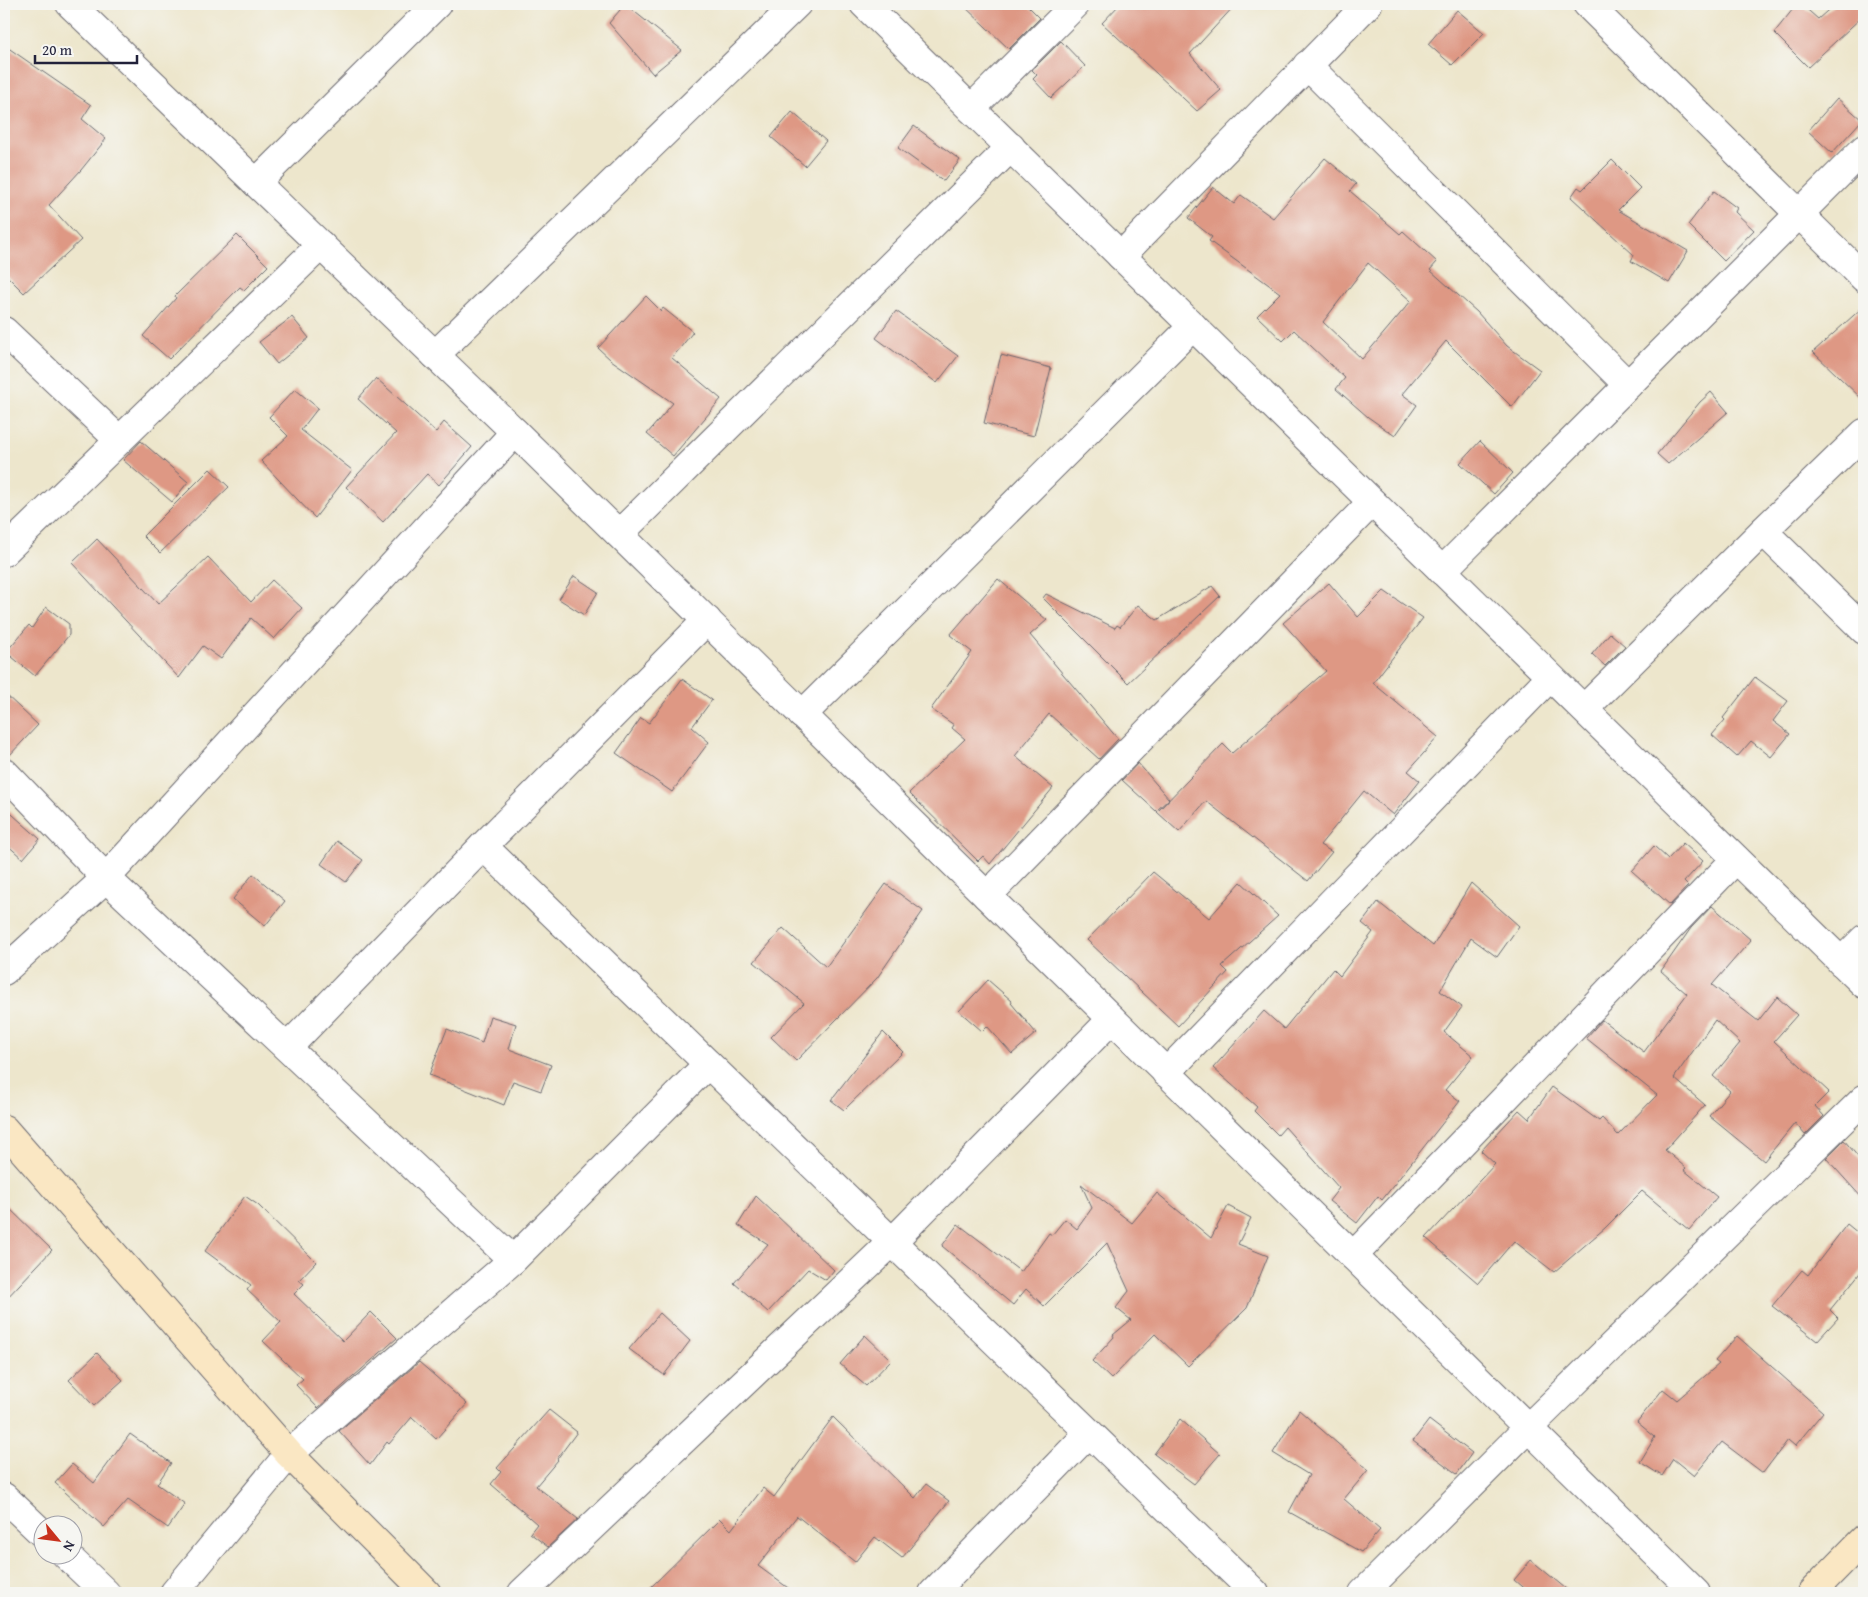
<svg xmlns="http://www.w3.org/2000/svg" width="1868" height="1597" font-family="'Gentium Book Plus',serif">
	<rect width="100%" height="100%" fill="#f6f6f2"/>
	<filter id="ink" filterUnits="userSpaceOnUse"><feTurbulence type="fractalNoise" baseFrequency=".02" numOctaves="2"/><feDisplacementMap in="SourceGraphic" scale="10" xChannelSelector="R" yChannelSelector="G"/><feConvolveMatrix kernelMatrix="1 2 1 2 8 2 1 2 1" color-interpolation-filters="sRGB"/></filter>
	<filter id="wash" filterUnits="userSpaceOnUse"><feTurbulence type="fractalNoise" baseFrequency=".0096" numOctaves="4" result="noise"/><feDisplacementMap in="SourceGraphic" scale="20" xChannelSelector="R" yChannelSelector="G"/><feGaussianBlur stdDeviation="1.12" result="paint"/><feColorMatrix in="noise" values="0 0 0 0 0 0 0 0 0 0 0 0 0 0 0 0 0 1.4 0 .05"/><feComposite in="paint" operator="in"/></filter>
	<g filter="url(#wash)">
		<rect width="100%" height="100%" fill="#ede6cc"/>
		<g id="blocks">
			<g fill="#de9884" fill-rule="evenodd">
				<polygon points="625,4 682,50 653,74 609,23"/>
				<polygon points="962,4 1026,4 1040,18 1009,49"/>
				<polygon points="1120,4 1236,4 1190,54 1221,90 1197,111 1102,23"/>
				<polygon points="1797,4 1801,4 1818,19 1835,4 1864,4 1864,15 1808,67 1774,33"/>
				<polygon points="1457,10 1484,33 1452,65 1428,44"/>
				<polygon points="1061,41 1085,66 1051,98 1033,79 1037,75 1032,70"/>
				<polygon points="4,45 91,105 82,119 106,139 81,170 49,205 81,240 24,293 4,273"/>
				<polygon points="1837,98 1862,120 1832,153 1808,131"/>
				<polygon points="792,112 826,141 805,166 771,137"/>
				<polygon points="914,126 960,160 944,181 898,148"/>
				<path d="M1325,158L1356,184L1350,191L1400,234L1403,231L1437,262L1430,270L1477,312L1507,346L1540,370L1512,407L1446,341L1402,394L1417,405L1395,436L1368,417L1336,389L1345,378L1294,330L1283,341L1257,316L1280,293L1209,241L1212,237L1188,218L1213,187L1234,204L1241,195L1273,218ZM1368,263L1411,301L1362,359L1323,322Z"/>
				<polygon points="1612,160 1640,188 1618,210 1688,251 1669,283 1631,261 1634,255 1571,197 1578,187 1582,190"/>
				<polygon points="1714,191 1737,208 1735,212 1754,230 1724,261 1688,225"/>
				<polygon points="237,235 268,266 244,290 240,287 169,359 143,336 176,298 175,296"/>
				<polygon points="646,296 661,311 663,308 693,332 672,358 721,399 673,456 647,434 673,403 611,360 598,348"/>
				<polygon points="1864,306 1864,401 1813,352"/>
				<polygon points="896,311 958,356 937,383 876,338"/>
				<polygon points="292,317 309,338 277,364 259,342"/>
				<polygon points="1001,355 1051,368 1034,436 984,423"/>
				<polygon points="376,378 436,432 444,422 472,447 439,485 427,474 383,522 346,487 396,433 358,399"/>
				<polygon points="295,389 318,408 301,430 352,470 315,518 261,461 288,436 269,417"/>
				<polygon points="1711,392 1728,412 1668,464 1657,454 1700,402"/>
				<polygon points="141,441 188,482 172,502 123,460"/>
				<polygon points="1480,441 1513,473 1494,494 1460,463"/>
				<polygon points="210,469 229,487 160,553 143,536"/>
				<polygon points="97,539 158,604 208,557 251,602 272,580 302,608 274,639 251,618 221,659 203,646 179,678 72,563"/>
				<polygon points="574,576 598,592 584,615 559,599"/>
				<polygon points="998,579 1047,620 1030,635 1118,739 1099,759 1049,714 1015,756 1053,788 990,864 983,856 978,861 909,793 965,739 952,728 954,725 931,709 972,652 950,635"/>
				<polygon points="1329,583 1358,617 1384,591 1423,618 1373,683 1438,737 1408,771 1420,781 1393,815 1364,791 1320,845 1332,852 1308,881 1206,801 1179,832 1157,812 1223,744 1232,753 1326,671 1283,623"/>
				<polygon points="1212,586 1220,596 1128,683 1043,598 1046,594 1115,628 1117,625 1120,627 1138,605 1157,620"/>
				<polygon points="46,607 69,624 69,635 35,676 6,652 29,625 32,628"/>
				<polygon points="1610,633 1625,646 1605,666 1592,654"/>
				<polygon points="1755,677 1788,701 1773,721 1790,734 1771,757 1751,741 1737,757 1712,735 1725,720 1723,718"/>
				<polygon points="682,679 712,700 692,727 709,742 672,792 616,753 641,718 649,723"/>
				<polygon points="4,693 38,725 8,757 4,757"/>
				<polygon points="1138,763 1169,799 1156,811 1122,780"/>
				<polygon points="4,807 40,839 23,859 4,842"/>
				<polygon points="337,841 363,860 346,882 321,864"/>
				<polygon points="1683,843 1703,861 1684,882 1688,886 1670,905 1632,871 1654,846 1668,859"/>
				<polygon points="1153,872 1209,918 1241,882 1278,916 1222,966 1228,972 1178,1026 1087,940"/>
				<polygon points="253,874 285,901 265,926 233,899"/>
				<polygon points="1471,883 1519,926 1497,957 1471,938 1440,991 1462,1007 1444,1032 1473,1056 1445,1090 1460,1101 1382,1200 1378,1196 1357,1223 1329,1201 1339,1188 1285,1127 1278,1135 1254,1111 1257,1107 1213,1068 1264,1011 1284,1029 1333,969 1340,976 1373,932 1362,923 1378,902 1433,946"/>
				<polygon points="886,884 923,911 877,978 796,1061 771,1037 804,1003 754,962 783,928 826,967"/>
				<polygon points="1712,906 1751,940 1712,985 1758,1021 1777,997 1797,1015 1774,1041 1829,1092 1815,1106 1824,1116 1805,1135 1795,1123 1764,1161 1709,1116 1730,1091 1713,1076 1740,1043 1715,1020 1674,1078 1705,1105 1665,1150 1686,1168 1684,1170 1717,1197 1689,1230 1642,1191 1605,1228 1554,1272 1514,1241 1478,1283 1426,1238 1495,1164 1481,1151 1519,1110 1529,1119 1552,1087 1599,1121 1602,1118 1618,1135 1657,1095 1586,1038 1602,1020 1644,1052 1687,994 1661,971 1691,928"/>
				<polygon points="988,980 1012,1001 1011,1003 1036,1033 1012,1054 987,1026 982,1031 959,1011"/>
				<polygon points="490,1016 516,1024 509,1049 551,1065 541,1091 513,1081 504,1105 429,1075 447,1029 482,1043"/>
				<polygon points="883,1032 903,1052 844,1110 831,1100"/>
				<polygon points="1844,1140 1864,1164 1864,1198 1863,1199 1826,1158"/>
				<polygon points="1081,1184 1132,1223 1157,1193 1211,1238 1228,1206 1251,1218 1238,1244 1268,1256 1247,1308 1188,1366 1155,1334 1111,1379 1092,1361 1114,1337 1113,1335 1131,1320 1116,1308 1129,1291 1107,1243 1044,1306 1026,1289 1013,1305 942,1246 958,1224 1021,1272 1049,1233 1052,1235 1065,1219 1077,1229 1092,1208"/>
				<polygon points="245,1196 258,1205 316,1262 299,1280 304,1284 294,1294 343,1341 371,1312 397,1338 318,1408 296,1385 303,1379 263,1341 281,1322 247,1290 251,1285 205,1251"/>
				<polygon points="756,1196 834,1270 826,1280 808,1269 768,1312 734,1283 768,1244 738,1225"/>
				<polygon points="4,1203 52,1250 4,1301"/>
				<polygon points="1847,1224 1864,1238 1864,1268 1830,1310 1838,1318 1817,1341 1772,1306 1802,1270 1808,1275"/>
				<polygon points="660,1313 690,1341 664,1375 629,1349"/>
				<polygon points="865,1335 891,1360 866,1386 840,1364"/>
				<polygon points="1737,1336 1823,1412 1795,1446 1788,1440 1763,1473 1722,1442 1694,1476 1673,1459 1662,1476 1640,1462 1655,1437 1637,1422 1663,1389 1677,1400 1719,1364 1715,1361"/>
				<polygon points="97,1353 123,1380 94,1406 69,1380"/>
				<polygon points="419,1362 467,1404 436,1439 412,1417 389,1444 387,1442 370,1465 339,1431"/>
				<polygon points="549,1410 577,1432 557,1459 558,1460 536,1486 578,1519 548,1547 530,1533 537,1524 491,1484 501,1472 497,1468"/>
				<polygon points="1299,1410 1368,1470 1344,1499 1380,1530 1361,1552 1289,1512 1309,1475 1273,1453"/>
				<polygon points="833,1417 915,1498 926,1484 949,1501 902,1558 875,1537 855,1562 797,1516 758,1566 795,1593 645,1593 720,1519 731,1530 763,1488 774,1497"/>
				<polygon points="1180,1419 1220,1454 1194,1484 1154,1454"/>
				<polygon points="1429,1420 1472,1453 1457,1474 1413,1441"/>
				<polygon points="130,1434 171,1463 157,1484 185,1504 168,1528 128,1500 104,1527 55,1483 72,1464 94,1483"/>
				<polygon points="1531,1560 1571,1593 1529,1593 1514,1580"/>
			</g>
		</g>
	</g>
	<g filter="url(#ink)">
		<use href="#blocks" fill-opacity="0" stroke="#69676e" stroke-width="1"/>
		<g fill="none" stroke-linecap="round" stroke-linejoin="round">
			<defs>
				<g id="street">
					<polyline points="70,4 515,432 1696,1593"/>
					<polyline points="864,4 1864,984"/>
					<polyline points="1587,4 1864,278"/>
					<polyline points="1307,65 1628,385"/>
					<polyline points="971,109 1076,4"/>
					<polyline points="256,183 437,4"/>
					<polyline points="1121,256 1368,4"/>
					<polyline points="4,331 119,440"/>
					<polyline points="435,355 797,4"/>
					<polyline points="1763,531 1864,630"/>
					<polyline points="619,534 1011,147"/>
					<polyline points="4,552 321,245"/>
					<polyline points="1442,571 1864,149"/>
					<polyline points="1584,709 1763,531 1864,433"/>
					<polyline points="802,715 1193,326"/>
					<polyline points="4,772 106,878 513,1260"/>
					<polyline points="483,846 1255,1593"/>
					<polyline points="987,896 1372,502"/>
					<polyline points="1841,962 1864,939"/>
					<polyline points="4,971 106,878 515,432"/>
					<polyline points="288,1047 483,846 707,620"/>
					<polyline points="1166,1073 1550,677"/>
					<polyline points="1353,1256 1736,859"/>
					<polyline points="4,1497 42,1533"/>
					<polyline points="65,1554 106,1593"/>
					<polyline points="174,1593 289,1454 513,1260 708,1064"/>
					<polyline points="522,1593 892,1242 1112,1019"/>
					<polyline points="933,1593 1089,1433"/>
					<polyline points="1363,1593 1528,1428 1864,1099"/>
				</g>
				<g id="secondary">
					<polyline points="4,1129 289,1454 427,1593"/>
					<polyline points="1811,1593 1864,1539"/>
				</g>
			</defs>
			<use href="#street" stroke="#69676e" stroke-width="30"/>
			<use href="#secondary" stroke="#69676e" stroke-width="30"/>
			<use href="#street" stroke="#fff" stroke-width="28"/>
			<use href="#secondary" stroke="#fae7c3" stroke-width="28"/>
		</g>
	</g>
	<rect width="1868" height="1597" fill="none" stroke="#f6f6f2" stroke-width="20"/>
	<g transform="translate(58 1540) rotate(119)"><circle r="24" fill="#f6f6f2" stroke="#a1a1a9"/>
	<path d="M0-4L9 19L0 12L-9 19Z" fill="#c8321e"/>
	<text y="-8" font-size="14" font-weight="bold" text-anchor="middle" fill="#22223b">N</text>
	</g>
	<path d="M35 55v8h102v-8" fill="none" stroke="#22223b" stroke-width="2.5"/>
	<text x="42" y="55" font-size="15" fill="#22223b" stroke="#f6f6f2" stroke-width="4" paint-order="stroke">20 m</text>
</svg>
